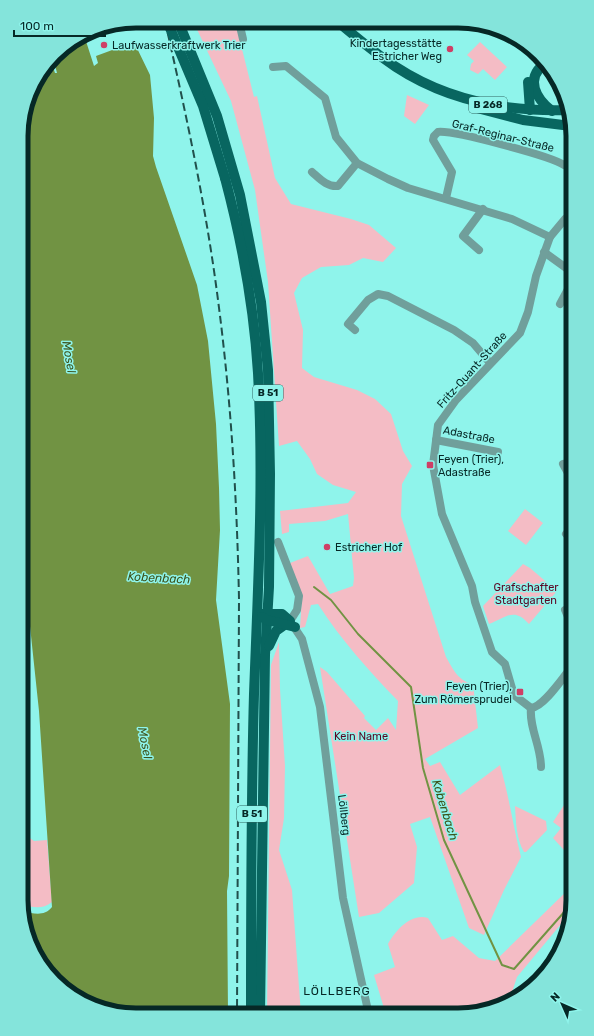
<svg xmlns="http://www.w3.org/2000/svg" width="594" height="1036" font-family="Rubik,sans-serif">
	<rect width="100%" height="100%" fill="#8ff4eb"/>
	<g fill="#f4bcc5">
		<path d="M193,21L238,22L240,41L254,97L257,96L275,178L291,204L351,219L369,225L396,248L383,262L363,258L349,265L321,267L302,278L294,293L303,330L302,368L314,377L357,390L375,399L391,414L403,451L412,466L402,484L401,516L446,657C453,669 458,681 473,684L478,728L425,759L430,766L440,762L460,795L500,765C509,796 513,826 521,857L504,890L484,935L469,928L430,817L410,824L417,847L414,883L379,913L359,917L320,667L327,672L365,716L364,718L376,730L388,718L396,730L398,701C369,671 341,640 318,604L311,605L305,627L300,628L302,596L290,563L308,556L330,594L353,586L354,578L348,514L325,521L289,524V532L282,534L280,511L348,503L356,492L333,485L317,474L310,459L297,441L279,446L268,282L255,190L231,101Z"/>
		<polygon points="480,42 507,67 495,80 483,69 478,74 470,70 471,64 474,61 467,55"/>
		<polygon points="407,95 429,105 415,124 404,116"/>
		<polygon points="525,509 543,523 526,545 508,531"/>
		<path d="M523,564L530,568L557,591L529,624C514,607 507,617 489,624L483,606Z"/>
		<polygon points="279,642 280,689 285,766 284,818 279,850 292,890 301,1015 267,1014 271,665"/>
		<polygon points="573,791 573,860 553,838 561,828 553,822"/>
		<path d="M515,806L546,821L547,830L526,852H524C516,838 516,822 515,806Z"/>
		<path d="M21,822L24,834L34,841L47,840L52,902C42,910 33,907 22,905Z"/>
		<path d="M573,885L571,912L517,977L511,995L512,997L495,1009L458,1015H386L374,975L395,967L388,944C396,930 411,913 428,918L442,940L453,936L479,958L495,961Z"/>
	</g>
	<path fill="#719343" d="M84,35L94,66L98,63L96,56L134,42L150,75L154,118L153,156L156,167L197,285L208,341L216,424L219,488L220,530L216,600L230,704L229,876L227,891L228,1014H120L60,987L27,937L23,912C34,913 44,917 52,907L39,711L27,598L23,589L21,590V547C30,536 25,525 21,512L22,121L33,85L51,61L55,73H57L54,61H51L60,50Z"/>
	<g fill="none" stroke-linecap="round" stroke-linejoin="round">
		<polyline stroke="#719343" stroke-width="2" points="314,587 331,600 358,634 411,687 423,768 444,840 502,965 514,969 573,902"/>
		<g stroke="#709f9b" stroke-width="8">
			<polyline points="239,22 243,39"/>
			<polyline points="273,67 286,66 325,98 336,137 357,163 388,179 408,188 512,219 550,237"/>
			<path d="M312,172C320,179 327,187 338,186L357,163"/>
			<path d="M446,198L452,172L433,140L434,136L438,132C453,130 551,156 564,165"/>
			<polyline points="479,250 463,236 483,209"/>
			<polyline points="544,252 573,273"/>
			<polyline points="560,304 573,280"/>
			<polyline points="355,330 348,324 368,300 378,294 388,296 454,330 473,343 490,363"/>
			<polyline points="436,440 498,452"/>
			<polyline points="563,464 573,482"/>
			<polyline points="566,534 573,526"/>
			<polyline points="278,542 299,596 297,610 290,621 302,639 320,707 343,898 369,1015"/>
			<polyline points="565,610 573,628"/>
			<polyline points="531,708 514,695 505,664 492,652 475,602 472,586 442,514 433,465 438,425 456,400 520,333 528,312 536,276 550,237 565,219 573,213"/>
			<path d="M531,708C544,707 564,676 573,665"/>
			<path d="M531,708C529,728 541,746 541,767"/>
		</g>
		<g stroke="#086660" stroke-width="10">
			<polyline points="178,21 217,116 240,195 261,302 268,370 270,474 269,587 265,655 260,1014"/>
			<path d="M338,22C357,38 376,54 396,67C448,101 507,112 569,110"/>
			<path d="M544,64C525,79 536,99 552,111"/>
			<polyline points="528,82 530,110"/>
			<polyline points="477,108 523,120 571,126"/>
			<path d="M225,178C242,242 254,307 258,373C264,480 258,587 254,694C251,801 251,908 251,1014"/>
			<polyline points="262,614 282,614 290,621 276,631 269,646"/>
			<polyline points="262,617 267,620 295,627"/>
		</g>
		<path stroke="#21504c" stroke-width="2" stroke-dasharray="8 4" stroke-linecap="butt" d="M165,21C186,114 206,206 218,300C231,399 237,499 239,599L237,1014"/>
		<polyline stroke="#086660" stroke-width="10" points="167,21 203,106 225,178"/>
	</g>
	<g fill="#ce3f66" stroke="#8ff4eb" stroke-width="1.5">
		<circle cx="104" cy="45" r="4"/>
		<circle cx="450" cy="49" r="4"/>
		<rect x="426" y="461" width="8" height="8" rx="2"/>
		<circle cx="327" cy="547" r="4"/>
		<rect x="516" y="688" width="8" height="8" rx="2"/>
	</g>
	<g text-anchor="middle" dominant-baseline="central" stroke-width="3" stroke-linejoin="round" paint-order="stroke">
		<g fill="#8ff4eb" stroke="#2f6561" stroke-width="1">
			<rect x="469" y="97" width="38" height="16" rx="3"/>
			<rect x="253" y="385" width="30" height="16" rx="3"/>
			<rect x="237" y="806" width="30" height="16" rx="3"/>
		</g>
		<g font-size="10" font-weight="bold" fill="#062826">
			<text x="488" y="105">B 268</text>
			<text x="268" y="393">B 51</text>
			<text x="252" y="814">B 51</text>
		</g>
		<g font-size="11" fill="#062826" stroke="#8ff4eb" text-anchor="start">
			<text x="442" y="43" text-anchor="end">Kindertagesstätte<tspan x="442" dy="13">Estricher Weg</tspan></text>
			<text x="112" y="45">Laufwasserkraftwerk Trier</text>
			<text x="438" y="459">Feyen (Trier),<tspan x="438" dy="13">Adastraße</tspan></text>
			<text x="335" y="547">Estricher Hof</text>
			<text x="512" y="686" text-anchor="end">Feyen (Trier),<tspan x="512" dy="13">Zum Römersprudel</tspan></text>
		</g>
		<g font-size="11" fill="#062826" stroke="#8ff4eb">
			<text transform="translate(503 136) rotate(14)">Graf-Reginar-Straße</text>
			<text transform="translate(472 370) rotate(-48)">Fritz-Quant-Straße</text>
			<text transform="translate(469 435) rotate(11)">Adastraße</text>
			<text transform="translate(344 815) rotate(83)">Löllberg</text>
		</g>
		<g font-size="11" fill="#5a0523" stroke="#8ff4eb">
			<text x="526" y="587">Grafschafter<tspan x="526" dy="13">Stadtgarten</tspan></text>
			<text x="361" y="736">Kein Name</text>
		</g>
		<g font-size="12" font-style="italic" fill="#3c521a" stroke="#8ff4eb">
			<text transform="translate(69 357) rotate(80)">Mosel</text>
			<text transform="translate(159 578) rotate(3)">Kobenbach</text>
			<text transform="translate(145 743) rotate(79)">Mosel</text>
			<text transform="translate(445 810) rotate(73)">Kobenbach</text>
		</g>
		<g font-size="12" letter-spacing="1" fill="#062826" stroke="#8ff4eb">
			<text x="337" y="991">LÖLLBERG</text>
		</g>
	</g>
	<path d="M0 0H594V1036H0ZM136 28H458A108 108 0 0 1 566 136V900A108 108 0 0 1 458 1008H136A108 108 0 0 1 28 900V136A108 108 0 0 1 136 28Z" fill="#84e4db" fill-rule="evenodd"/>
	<path fill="none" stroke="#062826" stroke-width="5" d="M136 28H458A108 108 0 0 1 566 136V900A108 108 0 0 1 458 1008H136A108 108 0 0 1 28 900V136A108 108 0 0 1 136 28Z"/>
	<g transform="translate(562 1004) rotate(315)" stroke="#8ff4eb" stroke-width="3" paint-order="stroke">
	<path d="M0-3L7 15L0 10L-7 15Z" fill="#062826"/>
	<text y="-6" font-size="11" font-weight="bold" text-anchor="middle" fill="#062826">N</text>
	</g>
	<path d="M14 30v6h91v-6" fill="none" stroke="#062826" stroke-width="2"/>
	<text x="20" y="30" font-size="12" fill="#062826" stroke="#8ff4eb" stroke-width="3" paint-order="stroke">100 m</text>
</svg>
